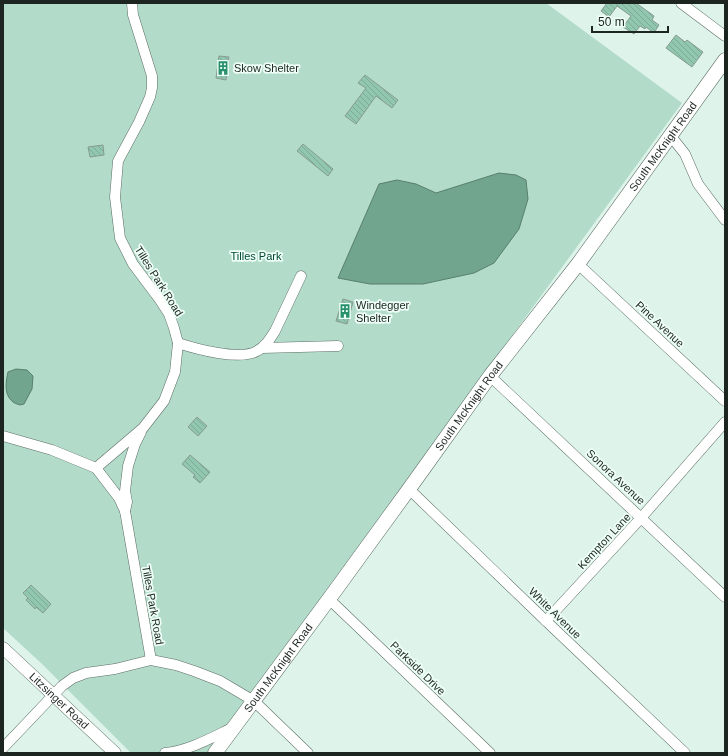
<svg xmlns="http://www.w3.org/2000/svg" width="728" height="756" font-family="Arial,sans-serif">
	<defs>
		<pattern id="building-back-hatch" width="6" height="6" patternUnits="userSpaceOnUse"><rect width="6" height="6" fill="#91c7af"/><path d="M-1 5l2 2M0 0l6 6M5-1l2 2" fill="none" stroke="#7dab96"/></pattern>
	</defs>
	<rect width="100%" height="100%" fill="#def3e9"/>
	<polygon fill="#b3dbc9" points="3,3 546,3 682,103 327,589 263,688 210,753 131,753 41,663 3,628"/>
	<g fill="#71a58e" stroke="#587f6d">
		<polygon points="499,173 516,175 526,180 528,199 519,229 494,263 474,273 423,284 370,284 338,278 379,184 397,180 416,184 436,193"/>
		<path d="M16,369L27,370L33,376L32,389L24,404L20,405C17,404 13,403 11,400C4,393 6,381 8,372Z"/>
	</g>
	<g fill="url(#building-back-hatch)" stroke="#879b92">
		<polygon points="607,3 636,3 654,16 652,20 659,25 654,33 646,27 645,29 640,26 634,34 623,27 631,16 617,6 609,17 601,11"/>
		<polygon points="676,35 685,42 687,40 703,52 692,67 666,48"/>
		<polygon points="219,56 229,57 226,80 216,78"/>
		<polygon points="365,75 398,100 392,108 376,96 356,124 345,116 366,88 358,83"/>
		<polygon points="303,144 333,169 328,176 297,151"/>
		<polygon points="103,145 104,155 90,157 88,147"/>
		<polygon points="343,299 353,302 347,324 336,321"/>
		<polygon points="197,417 207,426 198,436 188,427"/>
		<polygon points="190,455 210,472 200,483 193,477 195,475 182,464"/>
		<polygon points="31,585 51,604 43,613 36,607 35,609 26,600 28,598 23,593"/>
	</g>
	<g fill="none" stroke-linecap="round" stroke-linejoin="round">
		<defs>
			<g id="minor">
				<polyline points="132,3 133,15 152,76 152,88 150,97 139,122 118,161 115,197 120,238 133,264 160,300 169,314 174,328 178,343"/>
				<polyline points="681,3 725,36"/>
				<polyline points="670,135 685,154 698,184 725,220"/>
				<polyline points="578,264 725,401"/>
				<polyline points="262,348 338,346"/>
				<polyline points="490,376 725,597"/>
				<polyline points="3,436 52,450 96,468 119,498 125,511 151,660"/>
				<path d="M96,468L143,428L164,401L175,372L178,343C196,349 240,361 257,351C265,347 270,339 275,331L301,276"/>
				<polyline points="409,489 546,621 685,753"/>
				<polyline points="125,511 127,502 125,491 128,466 135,444 141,432"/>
				<polyline points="329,599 490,753"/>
				<polyline points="546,621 641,518 725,422"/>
				<polyline points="3,748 62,686 73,678 86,673 115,669 151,660 176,665 194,671 220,681 254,701 308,753"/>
				<path d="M165,753C188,751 211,738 232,728"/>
			</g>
			<g id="tertiary">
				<path id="s1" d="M3,648L115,753"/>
			</g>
			<g id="secondary">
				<path id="s2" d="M215,753L329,599L409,489L490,376L578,264L725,60"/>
			</g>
		</defs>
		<use href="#minor" stroke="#5b6e65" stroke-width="11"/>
		<use href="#tertiary" stroke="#5b6e65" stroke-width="13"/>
		<use href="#secondary" stroke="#5b6e65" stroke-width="15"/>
		<use href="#minor" stroke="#fff" stroke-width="10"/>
		<use href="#tertiary" stroke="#fff" stroke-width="12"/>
		<use href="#secondary" stroke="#fff" stroke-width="14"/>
	</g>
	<defs>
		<symbol id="building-bare" viewBox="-9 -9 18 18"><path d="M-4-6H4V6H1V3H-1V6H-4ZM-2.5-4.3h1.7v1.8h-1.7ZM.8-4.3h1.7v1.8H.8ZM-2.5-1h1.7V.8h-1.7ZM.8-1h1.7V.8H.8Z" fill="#28906d" stroke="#eefff7" stroke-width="2.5" paint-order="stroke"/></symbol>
	</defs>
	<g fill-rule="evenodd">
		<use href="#building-bare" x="213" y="58" width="20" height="20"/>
		<use href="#building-bare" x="335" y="301" width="20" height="20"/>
	</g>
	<g text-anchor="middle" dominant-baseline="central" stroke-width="3.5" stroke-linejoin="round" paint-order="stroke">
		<g font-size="11" fill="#1d2521" stroke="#eefff7" text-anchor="start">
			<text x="234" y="68">Skow Shelter</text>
			<text x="356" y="305">Windegger<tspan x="356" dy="13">Shelter</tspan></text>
		</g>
		<g font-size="11" fill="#1d2521" stroke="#eefff7">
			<text stroke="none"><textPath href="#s2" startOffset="754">South McKnight Road</textPath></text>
			<text transform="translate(159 281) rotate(58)">Tilles Park Road</text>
			<text transform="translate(660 324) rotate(43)">Pine Avenue</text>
			<text stroke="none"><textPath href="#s2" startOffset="430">South McKnight Road</textPath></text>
			<text transform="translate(616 477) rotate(43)">Sonora Avenue</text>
			<text transform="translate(604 541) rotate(-47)">Kempton Lane</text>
			<text transform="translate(153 605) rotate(80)">Tilles Park Road</text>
			<text transform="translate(555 613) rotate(44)">White Avenue</text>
			<text stroke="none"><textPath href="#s2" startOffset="106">South McKnight Road</textPath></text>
			<text transform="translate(418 668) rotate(44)">Parkside Drive</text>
			<text stroke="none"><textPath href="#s1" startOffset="77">Litzsinger Road</textPath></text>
		</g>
		<g font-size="11" fill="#004933" stroke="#eefff7">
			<text x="256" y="256">Tilles Park</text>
		</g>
	</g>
	<rect width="728" height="756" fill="none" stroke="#1d2521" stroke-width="8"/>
	<path d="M592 26v6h76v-6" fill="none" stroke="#1d2521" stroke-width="2"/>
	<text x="598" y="26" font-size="12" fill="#1d2521" stroke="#eefff7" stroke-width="3" paint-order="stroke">50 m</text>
</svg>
